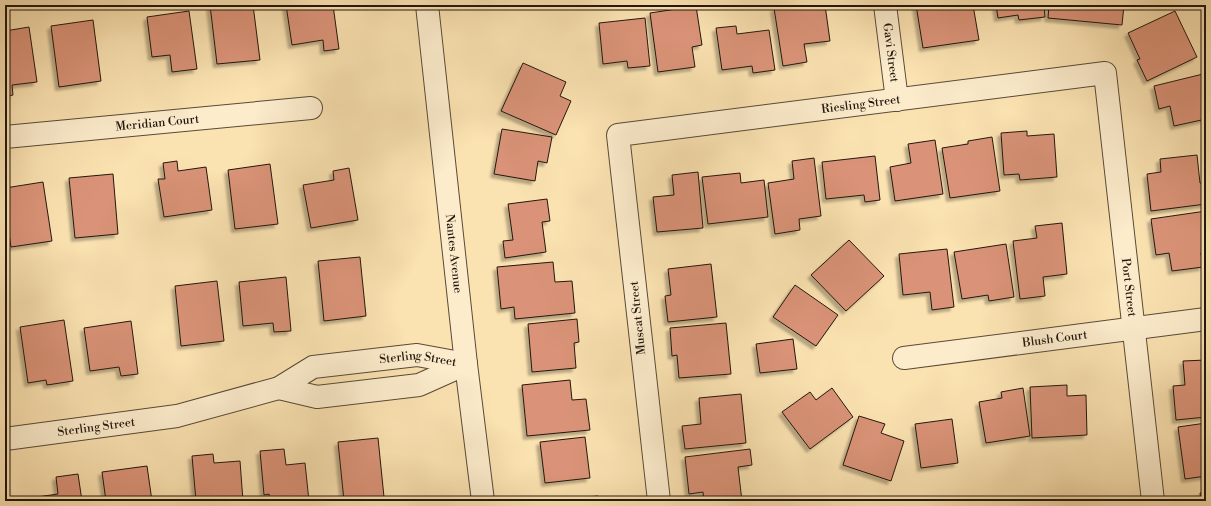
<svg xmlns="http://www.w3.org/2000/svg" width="1211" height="506" font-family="'Libre Bodoni',serif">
	<defs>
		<filter id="shadow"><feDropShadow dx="-3.5" dy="3.5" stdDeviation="1" flood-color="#0004"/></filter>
	</defs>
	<rect width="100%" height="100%" fill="#fbe2b1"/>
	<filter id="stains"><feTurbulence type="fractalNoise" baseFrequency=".005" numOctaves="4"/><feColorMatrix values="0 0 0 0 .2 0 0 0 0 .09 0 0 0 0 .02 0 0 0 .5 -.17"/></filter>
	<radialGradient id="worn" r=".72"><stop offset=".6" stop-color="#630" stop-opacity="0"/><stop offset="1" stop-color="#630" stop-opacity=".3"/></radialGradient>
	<g fill="#da9378" stroke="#22170e" filter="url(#shadow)">
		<polygon points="210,5 253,5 260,60 217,64"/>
		<polygon points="286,5 333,5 339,49 324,51 323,40 292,45"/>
		<polygon points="796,5 825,5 830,41 804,44 807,62 783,66 774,8"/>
		<polygon points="916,5 973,5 979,40 923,48"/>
		<polygon points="996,5 1044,5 1045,17 1019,20 1018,15 998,18"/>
		<polygon points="1049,5 1124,5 1122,25 1048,18"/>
		<polygon points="696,6 702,45 692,47 695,67 658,72 650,13"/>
		<polygon points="189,11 197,69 172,72 170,55 152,57 147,17"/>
		<polygon points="1175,11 1197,57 1147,81 1137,60 1140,59 1128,33"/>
		<polygon points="645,18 650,66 628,68 627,61 603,64 599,23"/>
		<polygon points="93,20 101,81 59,87 51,26"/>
		<polygon points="736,26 737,34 769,30 775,70 753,73 752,66 722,70 716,28"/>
		<polygon points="29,27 37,82 12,85 13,95 5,97 5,31"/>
		<polygon points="523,63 566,82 560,96 571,101 556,135 501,111"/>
		<polygon points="1203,74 1206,86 1206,119 1174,126 1170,106 1159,109 1154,86"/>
		<polygon points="502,129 552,137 547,163 538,161 535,181 494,174"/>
		<polygon points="1027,131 1027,136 1054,134 1057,177 1020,180 1019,174 1004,175 1001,133"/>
		<polygon points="992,137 1000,191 950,198 942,148 968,144 968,141"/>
		<polygon points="935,140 943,194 895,201 890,167 911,163 908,144"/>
		<polygon points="1197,155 1200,183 1206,183 1206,204 1151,211 1147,174 1161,172 1160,159"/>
		<polygon points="875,156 880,200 865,202 864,195 826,199 822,162"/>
		<polygon points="814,158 821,216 799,219 800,230 775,234 768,183 794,179 792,161"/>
		<polygon points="177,161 178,171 206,167 212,210 164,217 158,179 165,179 163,163"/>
		<polygon points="270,164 278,224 235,229 228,170"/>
		<polygon points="349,168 358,220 311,228 303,185 334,180 333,171"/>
		<polygon points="698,172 703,228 657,232 653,197 674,195 672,175"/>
		<polygon points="740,173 741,183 764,180 768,217 708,224 702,177"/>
		<polygon points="113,174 118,234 75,238 69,178"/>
		<polygon points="43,182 52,241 11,247 5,208 5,188"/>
		<polygon points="547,199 550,221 542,222 546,252 505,258 503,241 513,240 508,204"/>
		<polygon points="1206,211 1206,252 1201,253 1203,267 1172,271 1169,253 1156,255 1151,219"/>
		<polygon points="1062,223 1067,274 1043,277 1045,296 1020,299 1013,241 1037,238 1035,226"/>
		<polygon points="849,240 884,276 846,311 811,275"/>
		<polygon points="1006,244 1014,297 989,301 988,295 962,299 954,252"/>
		<polygon points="947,249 954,307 932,310 930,292 903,295 899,254"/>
		<polygon points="360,257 366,316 324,321 318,261"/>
		<polygon points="553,262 555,282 572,281 575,313 515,319 514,307 501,309 497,267"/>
		<polygon points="711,264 717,317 668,322 665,296 671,295 668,269"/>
		<polygon points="286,277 291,331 274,332 273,323 243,326 239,282"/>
		<polygon points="217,281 224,341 181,346 175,286"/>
		<polygon points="795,285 838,315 816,346 773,317"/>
		<polygon points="577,319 579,342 574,343 576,368 532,372 528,324"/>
		<polygon points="64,320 73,381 47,385 46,380 28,383 20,327"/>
		<polygon points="131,321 138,374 121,376 119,367 90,371 84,328"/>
		<polygon points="726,323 731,374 679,378 677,355 672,356 670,328"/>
		<polygon points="793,339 797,369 760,373 756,344"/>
		<polygon points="1206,360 1206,417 1176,420 1173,386 1185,385 1183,361"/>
		<polygon points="570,380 572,400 586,399 590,430 527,436 522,385"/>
		<polygon points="1067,385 1067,396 1086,395 1087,435 1032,438 1030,387"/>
		<polygon points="832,388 853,417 810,449 782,412 810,392 816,400"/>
		<polygon points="1023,388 1030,436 986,443 979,402 1002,398 1001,392"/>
		<polygon points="741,394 746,443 685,449 682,426 701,424 699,398"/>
		<polygon points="859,416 885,424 881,433 904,441 891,481 843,465"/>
		<polygon points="952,419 958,463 921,468 915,424"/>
		<polygon points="1206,423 1206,476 1185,479 1178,427"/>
		<polygon points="585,437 590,478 545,483 540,442"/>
		<polygon points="378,438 384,497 344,501 338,442"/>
		<polygon points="284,449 286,465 305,463 309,501 270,501 269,494 264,495 260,451"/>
		<polygon points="750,449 752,465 738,467 742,501 704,501 703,492 689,494 685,457"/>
		<polygon points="213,454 214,463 240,461 243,501 196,501 192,456"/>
		<polygon points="147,466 152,501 106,501 102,472"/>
		<polygon points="78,474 82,501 37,501 37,497 58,494 56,477"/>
		<polygon points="1206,492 1206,501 1201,501 1200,493"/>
		<polygon points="598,496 598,501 544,501"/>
	</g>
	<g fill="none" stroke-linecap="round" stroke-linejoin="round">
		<defs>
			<g id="street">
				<path id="s1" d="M427,5L466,364L483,501"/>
				<path id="s2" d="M885,5L897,100"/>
				<path id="s3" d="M5,137L311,108"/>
				<path id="s4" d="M904,358L1206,319"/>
				<polyline points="279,388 317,397 419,385 466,364"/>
				<path id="s5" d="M5,439L177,416L279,388L313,367L417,355L466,364"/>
				<path id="s6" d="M659,501L618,135L1105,73L1153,501"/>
			</g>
		</defs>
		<use href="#street" stroke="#584a37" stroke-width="24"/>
		<use href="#street" stroke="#fceccc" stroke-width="22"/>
	</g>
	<g text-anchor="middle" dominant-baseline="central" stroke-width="3" stroke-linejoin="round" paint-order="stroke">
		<g font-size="12" fill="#22170e" stroke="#fceccc">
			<text stroke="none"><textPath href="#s2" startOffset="48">Gavi Street</textPath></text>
			<text stroke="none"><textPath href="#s6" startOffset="613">Riesling Street</textPath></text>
			<text stroke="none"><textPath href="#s3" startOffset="153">Meridian Court</textPath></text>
			<text stroke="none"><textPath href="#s1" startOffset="250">Nantes Avenue</textPath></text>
			<text stroke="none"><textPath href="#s6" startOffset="1075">Port Street</textPath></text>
			<text transform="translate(638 318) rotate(-96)">Muscat Street</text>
			<text stroke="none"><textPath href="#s4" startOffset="152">Blush Court</textPath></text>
			<text stroke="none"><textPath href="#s5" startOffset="425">Sterling Street</textPath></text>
			<text stroke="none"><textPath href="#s5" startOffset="92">Sterling Street</textPath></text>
		</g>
	</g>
	<rect width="1211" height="506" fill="none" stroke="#fbe2b1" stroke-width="20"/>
	<rect x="6" y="6" width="1199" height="494" fill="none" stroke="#22170e" stroke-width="2"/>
	<rect x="10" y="10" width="1191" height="486" fill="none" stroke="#22170e"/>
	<rect width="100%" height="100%" filter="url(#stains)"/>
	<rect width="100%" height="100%" fill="url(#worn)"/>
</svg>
